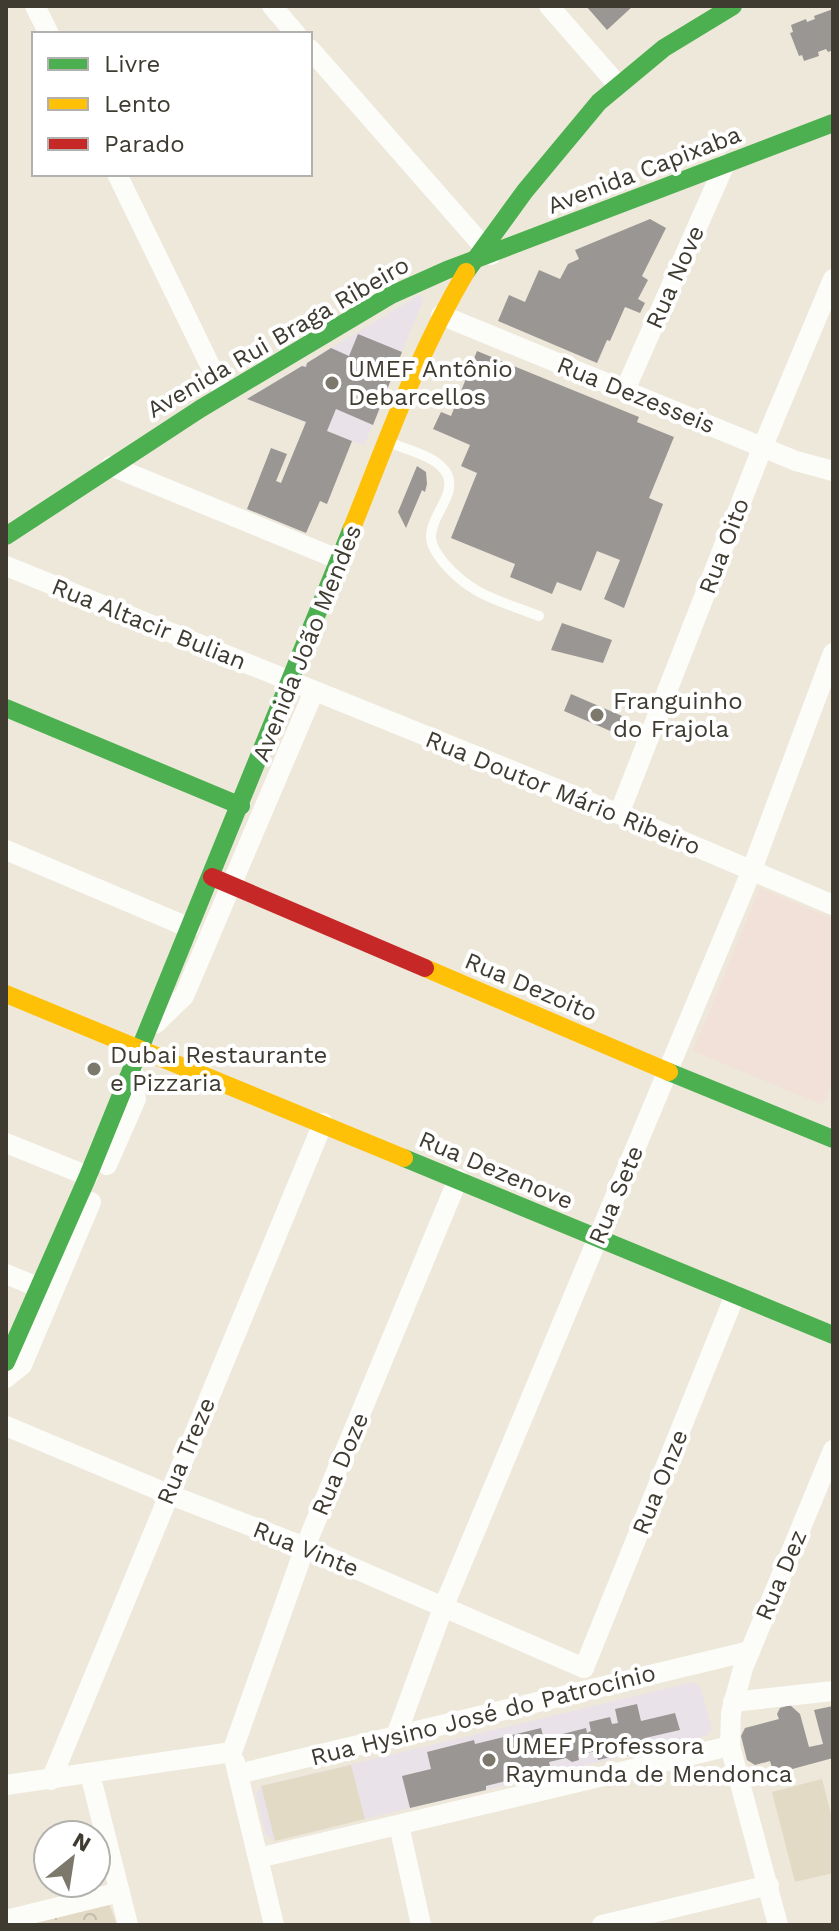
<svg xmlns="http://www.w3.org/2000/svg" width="839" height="1931" font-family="'Work Sans',sans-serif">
	<defs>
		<pattern id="park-crowns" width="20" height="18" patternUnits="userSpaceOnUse" patternTransform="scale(2)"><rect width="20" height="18" fill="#e2dac4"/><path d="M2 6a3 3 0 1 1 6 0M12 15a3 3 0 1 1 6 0" fill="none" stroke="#c3bca9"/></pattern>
	</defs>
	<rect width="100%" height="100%" fill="#eee8da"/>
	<polygon fill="#f2e1d9" points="760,888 833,919 833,1082 823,1105 693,1051"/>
	<g fill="#e9e3e9">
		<polygon points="419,295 424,298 364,446 247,399"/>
		<polygon points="693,1682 701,1688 712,1729 706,1736 275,1841 266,1835 256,1794 261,1786"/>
	</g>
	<g fill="#e2dac4">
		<polygon points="351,1765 365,1819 275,1841 261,1786"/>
		<polygon points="822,1779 833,1822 833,1873 795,1882 772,1792"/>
	</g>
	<polygon fill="url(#park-crowns)" points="109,1904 117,1925 25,1925"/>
	<g fill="#999694">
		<polygon points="586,6 633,6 607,30"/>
		<polygon points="833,9 833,50 828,52 826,49 818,52 819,56 804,61 802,55 799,56 790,33 793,32 791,25 806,19 807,22 815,19 814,16"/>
		<polygon points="650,219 666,228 642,276 648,280 638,299 645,303 640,313 625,307 610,341 607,340 597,363 498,321 509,295 525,302 539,270 560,279 568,264 579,259 575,250"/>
		<polygon points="358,334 402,352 373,425 336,409 327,431 352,441 327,504 320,501 306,533 247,509 271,448 287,454 276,481 281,483 306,422 247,399 302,366 306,367 307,363 331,348 349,356"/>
		<polygon points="477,351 639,417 637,422 674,437 649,498 663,504 624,608 604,599 620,560 597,551 581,591 557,582 552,594 510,577 515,564 451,538 477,473 461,466 470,445 433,429 441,412 451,416"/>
		<polygon points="417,466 426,472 427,484 425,492 422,490 406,528 398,512"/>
		<polygon points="562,623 612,640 603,663 551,650"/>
		<polygon points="571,694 629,719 622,736 564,711"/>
		<polygon points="637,1704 641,1721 675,1713 680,1730 645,1738 648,1750 627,1756 623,1740 616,1742 619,1755 598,1760 596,1751 578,1755 579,1760 572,1762 566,1758 549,1762 551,1770 486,1786 486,1790 410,1808 402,1776 431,1769 427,1752 474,1740 475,1744 541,1728 546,1748 553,1746 551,1737 586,1728 587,1733 591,1731 589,1722 610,1717 612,1724 618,1723 615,1709"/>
		<polygon points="790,1705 800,1714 809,1747 823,1744 814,1710 833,1706 833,1758 774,1774 770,1761 755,1765 747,1760 741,1736 745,1728 779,1719 777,1714 780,1708"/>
	</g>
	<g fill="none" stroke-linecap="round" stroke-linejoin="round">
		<path stroke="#fcfcf9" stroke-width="10" d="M389,442C406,450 438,456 447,474C454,488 444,502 438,514C427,535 429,545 444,563C472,596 501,601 539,616"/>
		<g stroke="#fcfcf9" stroke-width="20">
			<polyline points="35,6 49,34"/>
			<polyline points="272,6 296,34"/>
			<polyline points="549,6 618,85"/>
			<polyline points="310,49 491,255"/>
			<polyline points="117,174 224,394"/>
			<polyline points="441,315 796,461 833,471"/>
			<polyline points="625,390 725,164"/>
			<polyline points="111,466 340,560"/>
			<polyline points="6,566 619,814 833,905"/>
			<polyline points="619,814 763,446 833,279"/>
			<polyline points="6,850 190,928"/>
			<polyline points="155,1024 184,996 314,691"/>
			<polyline points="6,1143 88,1176"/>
			<polyline points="107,1165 136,1099 133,1071"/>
			<polyline points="6,1274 40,1288"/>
			<polyline points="6,1378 22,1365 91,1202"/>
			<polyline points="6,1426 168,1494 305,1547 584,1668"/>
			<polyline points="584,1668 735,1295"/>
			<polyline points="733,1702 833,1691"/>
			<polyline points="396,1736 443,1608 751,872 833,653"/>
			<polyline points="232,1752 305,1547 458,1179"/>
			<polyline points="235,1762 274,1925"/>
			<polyline points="90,1774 128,1925"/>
			<polyline points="238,1774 750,1651"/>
			<polyline points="51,1780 323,1123"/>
			<polyline points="6,1785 232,1752"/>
			<polyline points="399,1825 421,1925"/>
			<polyline points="258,1858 730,1746"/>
			<polyline points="6,1920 120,1892"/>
			<polyline points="602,1925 769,1885"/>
			<polyline points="778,1925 730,1746 731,1713 743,1668 833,1450"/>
		</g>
		<g stroke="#4caf50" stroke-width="18">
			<polyline points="466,272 525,191 599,102 664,48 733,6"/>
			<polyline points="6,536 200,409 391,295 447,270 833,123"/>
			<polyline points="6,708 241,806"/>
			<polyline points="669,1072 833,1139"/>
			<polyline points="404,1158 833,1335"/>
			<polyline points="6,1362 88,1176 352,528"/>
		</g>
		<g stroke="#ffc107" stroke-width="18">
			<path d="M352,528C387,441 418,353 466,272"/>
			<polyline points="425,968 669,1072"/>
			<polyline points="6,994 404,1158"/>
		</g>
		<polyline stroke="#c62828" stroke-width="18" points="212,877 425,968"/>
	</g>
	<g fill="#7c786c" stroke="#fff" stroke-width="3">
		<circle cx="332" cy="383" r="8"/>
		<circle cx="597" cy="715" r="8"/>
		<circle cx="94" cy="1069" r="8"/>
		<circle cx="489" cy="1760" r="8"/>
	</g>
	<g text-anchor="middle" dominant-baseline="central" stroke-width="8" stroke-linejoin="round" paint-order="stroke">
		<g font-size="24" fill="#3f3b31" stroke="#fff">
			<text transform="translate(644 170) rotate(-21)">Avenida Capixaba</text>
			<text transform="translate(675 277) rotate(-66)">Rua Nove</text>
			<text transform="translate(278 337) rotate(-30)">Avenida Rui Braga Ribeiro</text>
			<text transform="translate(636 395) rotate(22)">Rua Dezesseis</text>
			<text transform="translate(724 546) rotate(-69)">Rua Oito</text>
			<text transform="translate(149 624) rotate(22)">Rua Altacir Bulian</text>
			<text transform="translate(307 643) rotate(-68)">Avenida João Mendes</text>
			<text transform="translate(563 793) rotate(22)">Rua Doutor Mário Ribeiro</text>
			<text transform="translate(531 987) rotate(23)">Rua Dezoito</text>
			<text transform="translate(496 1170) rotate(23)">Rua Dezenove</text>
			<text transform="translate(616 1195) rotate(-67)">Rua Sete</text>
			<text transform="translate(186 1451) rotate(-67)">Rua Treze</text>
			<text transform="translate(340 1464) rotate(-67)">Rua Doze</text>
			<text transform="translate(660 1482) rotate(-68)">Rua Onze</text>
			<text transform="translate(306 1549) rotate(22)">Rua Vinte</text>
			<text transform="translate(781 1575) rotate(-67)">Rua Dez</text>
			<text transform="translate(483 1715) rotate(-14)">Rua Hysino José do Patrocínio</text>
		</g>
		<g font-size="24" fill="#3f3b31" stroke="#fff" text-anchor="start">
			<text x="348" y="369">UMEF Antônio<tspan x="348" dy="28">Debarcellos</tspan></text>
			<text x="613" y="701">Franguinho<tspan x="613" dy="28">do Frajola</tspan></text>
			<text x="110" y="1055">Dubai Restaurante<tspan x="110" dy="28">e Pizzaria</tspan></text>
			<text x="505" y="1746">UMEF Professora<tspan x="505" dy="28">Raymunda de Mendonca</tspan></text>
		</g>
	</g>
	<rect width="839" height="1931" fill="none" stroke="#3f3b31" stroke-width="16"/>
	<rect x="32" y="32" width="280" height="144" fill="#ffffff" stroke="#b2b1ad" stroke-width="2"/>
	<rect x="48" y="58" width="40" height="12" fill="#4caf50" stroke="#b2b1ad" stroke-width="2"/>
	<text x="104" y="72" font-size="24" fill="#3f3b31">Livre</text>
	<rect x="48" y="98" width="40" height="12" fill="#ffc107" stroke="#b2b1ad" stroke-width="2"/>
	<text x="104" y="112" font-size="24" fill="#3f3b31">Lento</text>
	<rect x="48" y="138" width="40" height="12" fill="#c62828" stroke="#b2b1ad" stroke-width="2"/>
	<text x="104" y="152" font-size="24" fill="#3f3b31">Parado</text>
	<g transform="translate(72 1859) rotate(30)"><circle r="38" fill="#ffffff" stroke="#b2b1ad" stroke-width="2"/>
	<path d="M0-6L14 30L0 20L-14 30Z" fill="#7c786c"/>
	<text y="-12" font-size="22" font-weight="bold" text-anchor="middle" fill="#3f3b31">N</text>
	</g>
</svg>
